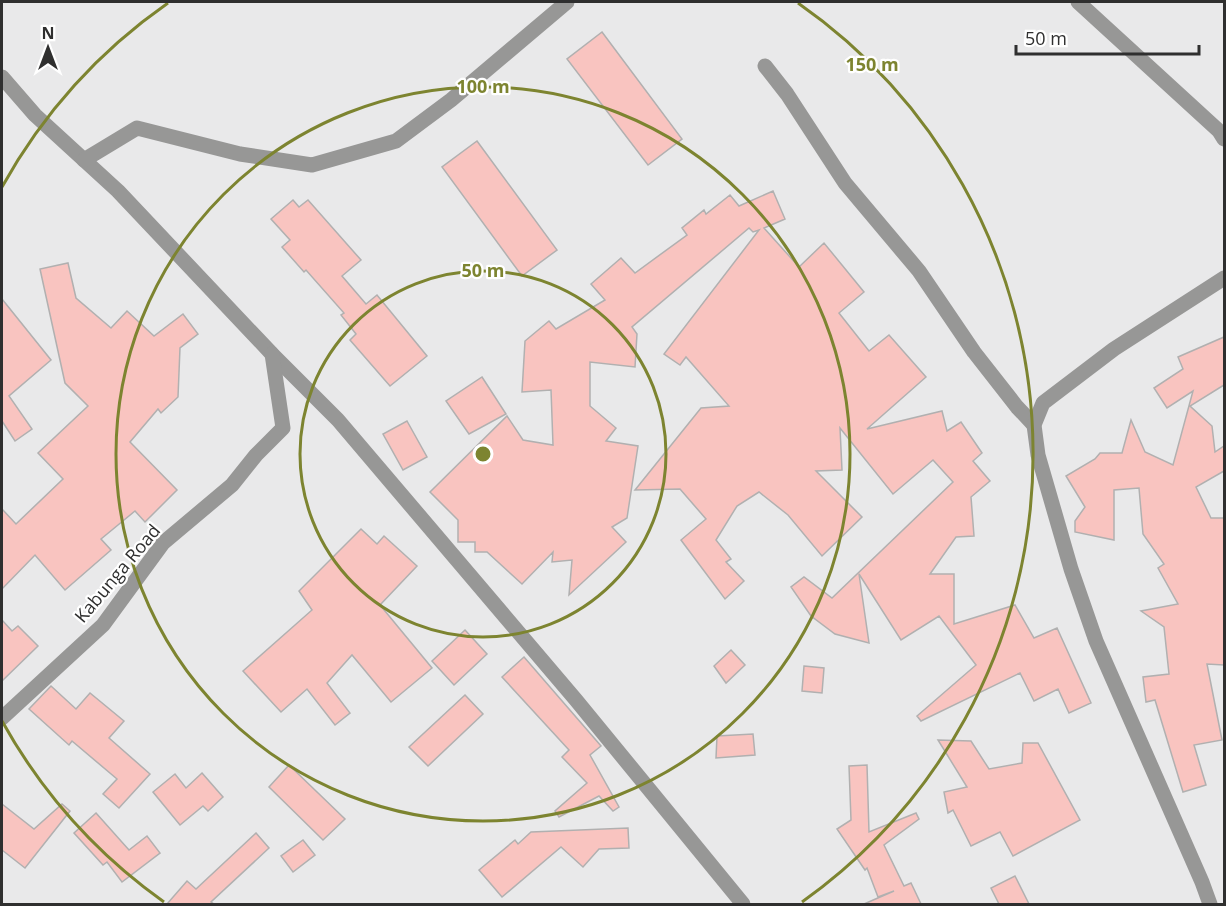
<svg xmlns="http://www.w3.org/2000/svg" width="1226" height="906" font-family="'Open Sans',sans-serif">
	<rect width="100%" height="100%" fill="#e9e9ea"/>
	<g fill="#f9c4c0" stroke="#b1b0b0" stroke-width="1.5">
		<polygon points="602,32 682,139 648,165 567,59"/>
		<polygon points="477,141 557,250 522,276 442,167"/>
		<polygon points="773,191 785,219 764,228 799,267 824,243 864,292 839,313 869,351 889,335 926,377 867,429 942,411 947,431 961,422 982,453 973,461 990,481 971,497 974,536 956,537 930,574 954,574 954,624 1015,605 1034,638 1057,628 1091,703 1069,713 1058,689 1034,701 1020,673 921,721 917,716 976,665 939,616 901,640 859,574 869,643 835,634 811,616 791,587 804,577 832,598 953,482 933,460 893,494 840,428 842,470 816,471 862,517 822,556 788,515 759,492 737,506 716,540 731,559 726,562 744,581 725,599 681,540 706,519 680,489 635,490 701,408 729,406 686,357 680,365 664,354 759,230 753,232 749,228 632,327 637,334 635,367 590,362 590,406 616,428 606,441 638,446 627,518 612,527 626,542 569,595 572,560 552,562 553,552 522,584 487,552 475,552 475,542 458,542 458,520 430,492 507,416 523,440 553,445 551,390 522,392 525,341 549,321 556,329 605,300 591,284 621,258 635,273 687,235 682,228 704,210 706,214 730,195 739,206"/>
		<polygon points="293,200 299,207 308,200 361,260 342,276 366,304 377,295 427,356 390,386 350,340 356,334 341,315 344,313 306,270 304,272 282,247 290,240 271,219"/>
		<polygon points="68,263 76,298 111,328 127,311 154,336 183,314 198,334 180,348 178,397 161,413 158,409 130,442 177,490 145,522 135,511 101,539 111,550 65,590 35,555 2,589 2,509 16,524 63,479 38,453 88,406 65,383 40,269"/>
		<polygon points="2,299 51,360 9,396 32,429 15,441 2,421"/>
		<polygon points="1224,337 1224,385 1190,406 1212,426 1215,452 1224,446 1224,471 1196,487 1211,518 1224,518 1224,665 1207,664 1222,740 1194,745 1206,785 1183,792 1155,700 1146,702 1143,677 1169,674 1164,627 1141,611 1178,604 1158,568 1164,564 1143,534 1139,488 1114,490 1114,540 1075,532 1075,521 1085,507 1066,476 1095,459 1100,453 1122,453 1131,420 1145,452 1173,465 1193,391 1167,408 1154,388 1183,369 1178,357"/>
		<polygon points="482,377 506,414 469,434 446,401"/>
		<polygon points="407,421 427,457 403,470 383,434"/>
		<polygon points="361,529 377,544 384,536 417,566 380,605 432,668 391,702 352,655 327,683 350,713 335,725 307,689 281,712 243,671 312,610 299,591"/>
		<polygon points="2,620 12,631 18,626 38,646 2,681"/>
		<polygon points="465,630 487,654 454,685 432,661"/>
		<polygon points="731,650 745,665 726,683 714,666"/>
		<polygon points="524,657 601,746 590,755 619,807 613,811 599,796 559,817 555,811 587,783 562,757 569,750 502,677"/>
		<polygon points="804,666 824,668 822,693 802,691"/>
		<polygon points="51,686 76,709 90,693 124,721 109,738 150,774 119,808 103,794 117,779 72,741 69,745 29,709"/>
		<polygon points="465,695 483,714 428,766 409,747"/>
		<polygon points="753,734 755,755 716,758 717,736"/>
		<polygon points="938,740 971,741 989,769 1022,763 1023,743 1038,743 1080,820 1013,856 1000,832 971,846 953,810 948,813 944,792 967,787"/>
		<polygon points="289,765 345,819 323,840 269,787"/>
		<polygon points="867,765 869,832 916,813 919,819 884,845 904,886 911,883 921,904 864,904 894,891 878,897 867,868 865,870 837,829 851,820 849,766"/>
		<polygon points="202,773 223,797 208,811 203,806 180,825 153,792 175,774 186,788"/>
		<polygon points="2,804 34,829 62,804 70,811 25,868 2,850"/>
		<polygon points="96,813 129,850 147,836 160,853 122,882 107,862 103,865 74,833"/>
		<polygon points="628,828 629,848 599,849 583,867 561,847 502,897 479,870 515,840 518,844 531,832"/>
		<polygon points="256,833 269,848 211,902 214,904 167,904 187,881 196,889"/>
		<polygon points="303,840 315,855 293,872 281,856"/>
		<polygon points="1015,876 1029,904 999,904 991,888"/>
	</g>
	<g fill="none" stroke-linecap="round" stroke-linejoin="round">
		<g stroke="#979796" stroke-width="15">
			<polyline points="1078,2 1219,131 1224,139"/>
			<polyline points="765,66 787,94 845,183 919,271 974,352 1017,407 1034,425"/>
			<polyline points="2,77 35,115 118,191 272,354 338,420 576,700 743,904"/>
			<polyline points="84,160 137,128 240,154 312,165 396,141 451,100 567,2"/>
			<polyline points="2,718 103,625 163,543 232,485 256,455 283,428 272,354"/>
			<polyline points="1210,904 1202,882 1096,641 1071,569 1038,455 1034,425 1043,403 1114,349 1224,278"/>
		</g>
	</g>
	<g fill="none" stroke="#7d8430" stroke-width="3">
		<circle cx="483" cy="454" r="183"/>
		<circle cx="483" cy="454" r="367"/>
		<path d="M164 902A550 550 0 0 1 2 721M2 187A550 550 0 0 1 168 3M798 3A550 550 0 0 1 802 902"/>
	</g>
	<g text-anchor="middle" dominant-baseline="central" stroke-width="4.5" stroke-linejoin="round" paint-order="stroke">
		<g font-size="18" fill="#2f2f2f" stroke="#fff">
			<text transform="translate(117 573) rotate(-50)">Kabunga Road</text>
		</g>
	</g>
	<circle cx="483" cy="454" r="9" fill="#7d8430" stroke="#fff" stroke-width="3"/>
	<g font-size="18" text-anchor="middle" font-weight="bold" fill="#7d8430" stroke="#fff" stroke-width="4.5" stroke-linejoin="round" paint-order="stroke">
		<text x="872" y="71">150 m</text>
		<text x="483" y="93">100 m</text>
		<text x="483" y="277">50 m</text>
	</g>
	<rect width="1226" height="906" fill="none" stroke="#2f2f2f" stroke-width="6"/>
	<g transform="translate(48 48)" stroke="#ffffff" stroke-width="4.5" paint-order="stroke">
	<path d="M0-4.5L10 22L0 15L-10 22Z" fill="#2f2f2f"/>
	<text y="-9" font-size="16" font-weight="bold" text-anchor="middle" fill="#2f2f2f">N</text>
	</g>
	<path d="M1016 45v9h183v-9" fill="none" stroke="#2f2f2f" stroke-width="3"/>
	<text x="1025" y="45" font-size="18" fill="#2f2f2f" stroke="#ffffff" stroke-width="4.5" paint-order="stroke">50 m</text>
</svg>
